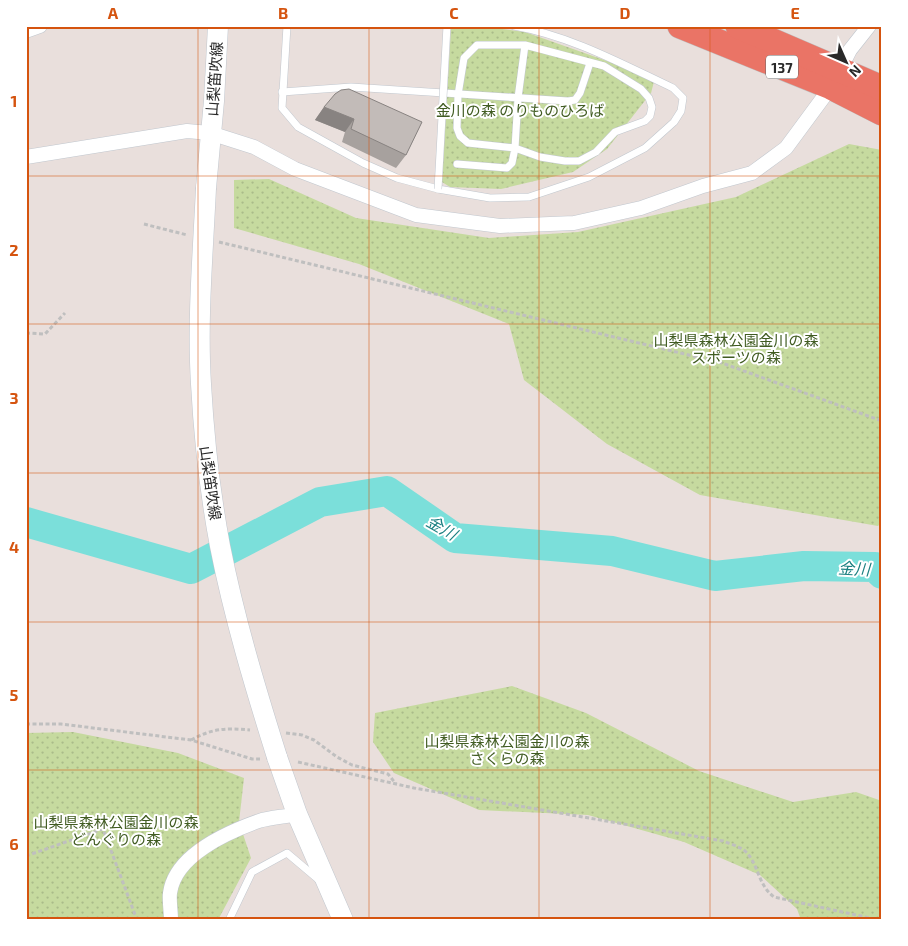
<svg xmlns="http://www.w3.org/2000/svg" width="908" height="946" font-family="'Exo 2','Noto Sans JP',sans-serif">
	<defs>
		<pattern id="grass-dots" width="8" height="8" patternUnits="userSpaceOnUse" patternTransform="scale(1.25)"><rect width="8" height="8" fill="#c6da9f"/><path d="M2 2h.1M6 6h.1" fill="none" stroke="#aabb89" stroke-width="1.8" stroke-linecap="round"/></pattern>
	</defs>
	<rect width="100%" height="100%" fill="#e9dfdc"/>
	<g fill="url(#grass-dots)">
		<polygon points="458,26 479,26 525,32 655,78 651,93 607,149 573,172 501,189 450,187 442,182 451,28"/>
		<polygon points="849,144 882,150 882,522 878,526 700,495 607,444 524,380 509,324 359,264 234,228 234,180 269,179 356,218 489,238 578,232 736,197"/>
		<polygon points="512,686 586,713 699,771 793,802 856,792 882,801 882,920 801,920 797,909 760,875 684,842 588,815 479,810 394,773 373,742 375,713"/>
		<polygon points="73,732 178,753 244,778 239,822 251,858 218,920 26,920 26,733"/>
	</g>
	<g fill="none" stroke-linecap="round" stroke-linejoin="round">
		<polyline stroke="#7bdfda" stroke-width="30" points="26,522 191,569 320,502 387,491 455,538 612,551 715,576 804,566 875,567 882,574"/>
		<defs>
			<g id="lane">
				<path d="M287,26L282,108L298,127L363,163L397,178L438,189L490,198L529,197L589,177L645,148L674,122L681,111L683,98L673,88C622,64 571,36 514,26"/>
				<polyline points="282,92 351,87 568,101 575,100 580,93 590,63"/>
				<polyline points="457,164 507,168 512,163 515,148 540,157 565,161 579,161 596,152 615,132 645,121 650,116 652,107 649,98 641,89 604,66 525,45 477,45 464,58 458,95 457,128 460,136 468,143 515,148 518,98 525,45"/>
				<polyline points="229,920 252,872 287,853 319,880"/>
			</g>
			<g id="street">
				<polyline points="26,31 40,26"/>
				<polyline points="26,157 187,131 210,133 254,147 295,169 416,215 500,226 574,223 641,208 703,186 752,173 786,148 831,87 850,50 869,26"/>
				<path d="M171,920C171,911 169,901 170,893C175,855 228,832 259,821C271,817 285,817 297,814"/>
			</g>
			<g id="secondary">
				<polyline points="206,188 214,101 218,26"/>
				<polyline points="277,757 297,814 343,920"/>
			</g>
			<g id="highway">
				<polyline points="680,26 831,87 882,113"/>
				<polyline points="738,26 882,88"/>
			</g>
		</defs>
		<use href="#lane" stroke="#c1c7ce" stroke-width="8"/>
		<use href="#street" stroke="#c1c7ce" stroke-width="15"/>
		<use href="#secondary" stroke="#c1c7ce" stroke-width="21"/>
		<use href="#highway" stroke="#bfbfbf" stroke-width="26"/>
		<g stroke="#bfbfbf" stroke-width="3" stroke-dasharray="4 2.5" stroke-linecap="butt">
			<polyline points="144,224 187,235"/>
			<polyline points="219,242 722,363 882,421"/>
			<polyline points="26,333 45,334 65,313"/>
			<polyline points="26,724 61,724 191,740 252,759 260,759"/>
			<polyline points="286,733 302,735 314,740 337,757 352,765 388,774 396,784"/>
			<path d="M191,740C213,728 226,728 250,730"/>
			<path d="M298,762L414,788L723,841C730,844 739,846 745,851C759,864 757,884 774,897L879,920"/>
			<polyline points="26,856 103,829 137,920"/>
		</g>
		<use href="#lane" stroke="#fff" stroke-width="7"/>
		<use href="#street" stroke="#fff" stroke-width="14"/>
		<use href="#secondary" stroke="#fff" stroke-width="20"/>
		<use href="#highway" stroke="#ea7466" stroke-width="25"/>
		<defs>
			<polyline id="lane-bridge" points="438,189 447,26"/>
			<path id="secondary-bridge" d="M206,188C203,253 197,319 201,384C204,438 210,493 220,546C234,617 255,687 277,757"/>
		</defs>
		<use href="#lane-bridge" stroke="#c1c7ce" stroke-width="8" stroke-linecap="butt"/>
		<use href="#secondary-bridge" stroke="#c1c7ce" stroke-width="21" stroke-linecap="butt"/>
		<use href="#lane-bridge" stroke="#fff" stroke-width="7"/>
		<use href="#secondary-bridge" stroke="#fff" stroke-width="20"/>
	</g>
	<polygon fill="#a7a19e" points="324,107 422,122 406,155 396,168 342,142 345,132 315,120"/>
	<polygon fill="#888381" points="324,107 354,119 345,132 315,120"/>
	<polygon fill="#c2bbb8" stroke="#888381" points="349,89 422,122 406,155 351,129 354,119 324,107 335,94 341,90"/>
	<path fill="none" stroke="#d5540f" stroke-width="1" stroke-opacity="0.55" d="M198,26V920M369,26V920M539,26V920M710,26V920M26,176H882M26,324H882M26,473H882M26,622H882M26,770H882"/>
	<g text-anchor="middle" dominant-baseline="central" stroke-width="4" stroke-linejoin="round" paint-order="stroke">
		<rect fill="#fff" stroke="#696969" stroke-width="1" x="766" y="55.5" width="32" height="23" rx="4"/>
		<g font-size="14" font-weight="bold" fill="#292929">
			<text x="782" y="67">137</text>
		</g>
		<g font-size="15" fill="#292929" stroke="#fff">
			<text transform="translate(214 79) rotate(-86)">山梨笛吹線</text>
			<text transform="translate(211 483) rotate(82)">山梨笛吹線</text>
		</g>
		<g font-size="15" fill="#415c22" stroke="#fff">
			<text x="520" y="110">金川の森 のりものひろば</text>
			<text x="736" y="340">山梨県森林公園金川の森<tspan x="736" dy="17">スポーツの森</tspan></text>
			<text x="507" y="741">山梨県森林公園金川の森<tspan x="507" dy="17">さくらの森</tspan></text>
			<text x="116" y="822">山梨県森林公園金川の森<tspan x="116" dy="17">どんぐりの森</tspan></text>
		</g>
		<g font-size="16" font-style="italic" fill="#1c8082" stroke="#fff">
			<text transform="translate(442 527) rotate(30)">金川</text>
			<text transform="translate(854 568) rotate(3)">金川</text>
		</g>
	</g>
	<rect width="908" height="946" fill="none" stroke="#ffffff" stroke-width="55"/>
	<g transform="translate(846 62) rotate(135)" stroke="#ffffff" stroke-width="4" paint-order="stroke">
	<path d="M0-4L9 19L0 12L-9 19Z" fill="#292929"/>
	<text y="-8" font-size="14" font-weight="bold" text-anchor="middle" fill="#292929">N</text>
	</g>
	<rect x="28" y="28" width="852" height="890" fill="none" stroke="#d5540f" stroke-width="2"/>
	<g font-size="16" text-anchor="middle" font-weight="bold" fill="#d5540f">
		<text x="113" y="19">A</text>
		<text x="283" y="19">B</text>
		<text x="454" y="19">C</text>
		<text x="625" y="19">D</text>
		<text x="795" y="19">E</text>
		<text x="14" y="107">1</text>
		<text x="14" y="256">2</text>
		<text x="14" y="404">3</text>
		<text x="14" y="553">4</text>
		<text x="14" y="701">5</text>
		<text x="14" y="850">6</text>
	</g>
</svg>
